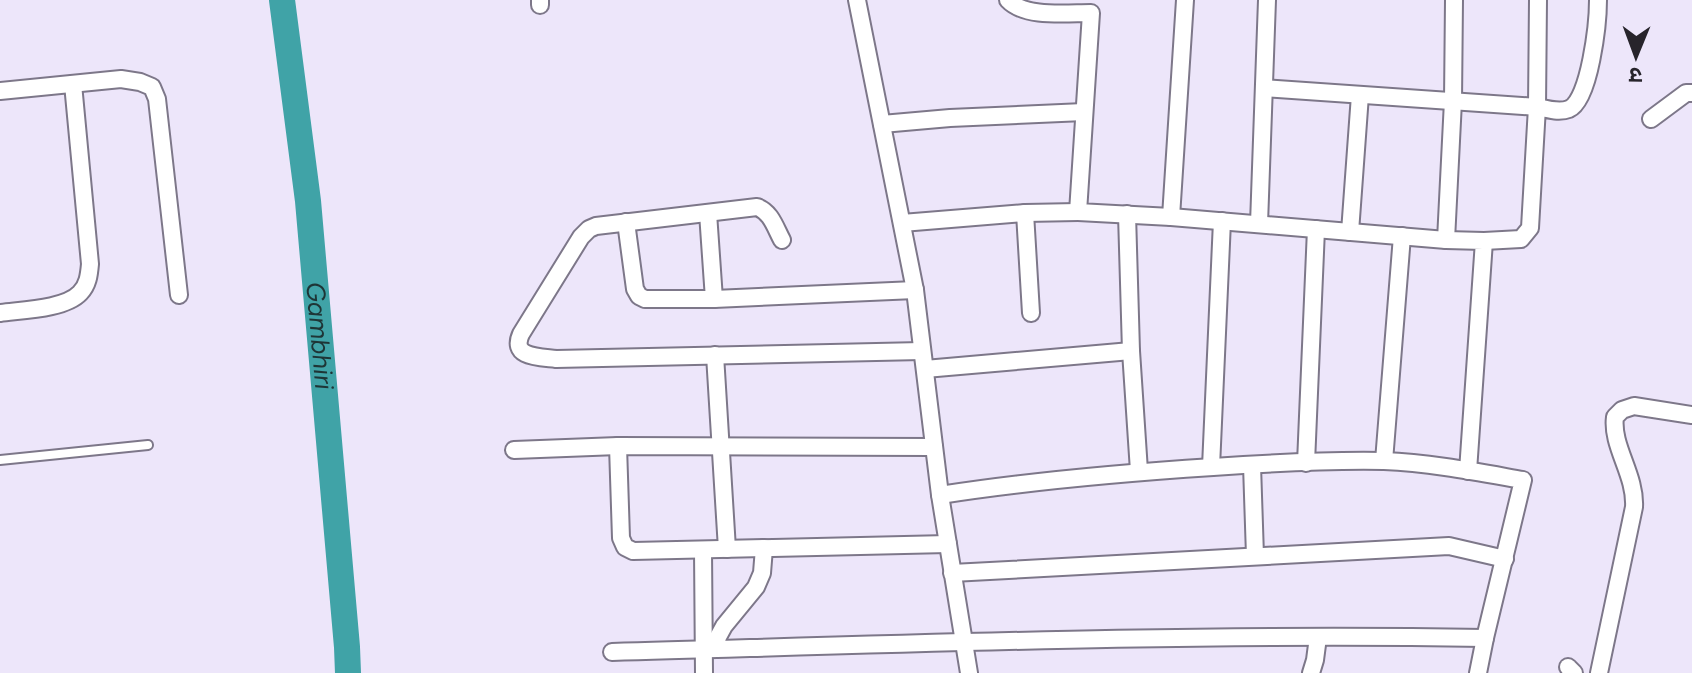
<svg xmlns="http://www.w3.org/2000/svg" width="1692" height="673" font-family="Figtree,'Noto Sans Devanagari',sans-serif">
	<rect width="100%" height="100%" fill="#ede6fa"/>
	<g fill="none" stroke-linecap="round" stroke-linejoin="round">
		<path stroke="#40a3a7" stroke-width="26" id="s1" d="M282,0L308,201L347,647L348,673"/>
		<defs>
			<polyline id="lane" points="0,460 148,445"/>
			<g id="street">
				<polyline points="857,0 915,290 940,495 969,673"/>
				<path d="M1008,0C1025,18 1066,13 1091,13L1078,212L1171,217L1446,240L1484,241L1468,471"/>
				<polyline points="540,5 540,0"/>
				<polyline points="1264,88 1537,107 1538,0"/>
				<polyline points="0,91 121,79 140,82 152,87 157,99 179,295"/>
				<polyline points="1651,119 1686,93 1692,93"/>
				<polyline points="882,124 950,118 1084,112"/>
				<polyline points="708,213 714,299"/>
				<polyline points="1025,213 1031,313"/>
				<polyline points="1127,214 1131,351 1139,471"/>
				<polyline points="1171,217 1185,0"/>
				<polyline points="626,222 635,289 639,296 645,299 714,299 915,290"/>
				<polyline points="902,223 1025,213 1078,212"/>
				<polyline points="1259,224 1267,0"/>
				<polyline points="1350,232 1360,95"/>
				<path d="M782,240C775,227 771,212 757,207L596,226L589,229L581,237L521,334C510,358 540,357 556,359L922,351"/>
				<polyline points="1446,240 1453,101 1454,0"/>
				<path d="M1484,241L1521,239L1530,228L1537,107C1546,109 1559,113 1569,109C1590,100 1598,22 1598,0"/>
				<path d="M0,313C22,310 65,309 80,293C88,285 89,275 90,264L73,84"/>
				<polyline points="715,355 727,549"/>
				<polyline points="925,369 1131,351"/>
				<polyline points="618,446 621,538 625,547 633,551 948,544"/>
				<polyline points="514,450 618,446 934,447"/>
				<polyline points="1384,461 1402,236"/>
				<polyline points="1306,463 1316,229"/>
				<polyline points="1252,465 1255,556"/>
				<polyline points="1211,467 1222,221"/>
				<path d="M940,495C1030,481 1121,473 1213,467C1270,463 1327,460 1384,461C1431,463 1477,472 1523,480L1485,638L1478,673"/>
				<polyline points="703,550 704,673"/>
				<polyline points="952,573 1449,546 1505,559"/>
				<polyline points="715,649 718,637 724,626 756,587 762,573 764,548"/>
				<path d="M612,652C903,644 1194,633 1485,638"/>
				<polyline points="1568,667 1574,673"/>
				<polyline points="1311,673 1315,660 1318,637"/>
				<path d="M1599,673L1634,507C1636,475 1611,446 1615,417L1622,410L1634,406L1692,415"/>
			</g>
		</defs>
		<use href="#lane" stroke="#7d7789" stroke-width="12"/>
		<use href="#street" stroke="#7d7789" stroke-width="20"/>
		<use href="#lane" stroke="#fff" stroke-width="8"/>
		<use href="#street" stroke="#fff" stroke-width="16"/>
	</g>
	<g text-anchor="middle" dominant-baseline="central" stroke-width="7" stroke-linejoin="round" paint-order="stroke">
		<g font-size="26" font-style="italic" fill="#1e3536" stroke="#ede6fa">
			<text stroke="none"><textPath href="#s1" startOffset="338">Gambhiri</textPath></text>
		</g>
	</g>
	<g transform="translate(1636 56) rotate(181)" stroke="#ede6fa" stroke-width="6" paint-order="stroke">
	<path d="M0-6L14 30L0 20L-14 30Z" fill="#27242b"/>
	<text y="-12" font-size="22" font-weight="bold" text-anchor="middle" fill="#27242b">उ</text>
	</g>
</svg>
